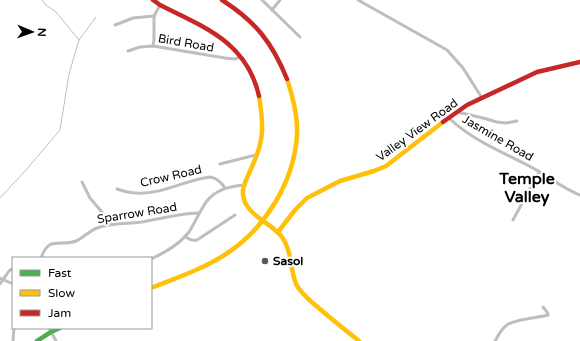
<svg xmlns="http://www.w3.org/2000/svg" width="580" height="341" font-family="'Varela Round',sans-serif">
	<rect width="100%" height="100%" fill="#fff"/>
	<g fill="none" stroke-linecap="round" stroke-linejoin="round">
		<g stroke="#bfbfbf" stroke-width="1">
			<polyline points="42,0 46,5 56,12 79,40"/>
			<polyline points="0,198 26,170 60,130 69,74 79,40 96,17"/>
		</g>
		<g stroke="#bebebe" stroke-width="3">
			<polyline points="262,0 300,37"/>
			<polyline points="358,0 447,50 463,68 482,98"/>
			<polyline points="272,10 280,0"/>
			<polyline points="154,16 160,5"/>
			<polyline points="115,25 133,18 154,16"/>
			<polyline points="153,46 154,40 154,16"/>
			<polyline points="128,51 140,47 153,46 225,58 235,59 241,57"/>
			<polyline points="457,112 483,118 497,122 506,123 517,121"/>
			<path d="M449,118C475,143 509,154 540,172C553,180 566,190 580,195"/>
			<polyline points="220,164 256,155"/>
			<polyline points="82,182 90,198 106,217 108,225"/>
			<path d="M117,189C123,191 129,193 136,193C161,195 185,180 210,177C217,178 221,182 225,188"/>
			<polyline points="513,220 539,172"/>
			<path d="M185,236C189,240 192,241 197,240L235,215"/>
			<path d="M41,258C49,235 60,247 76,241C83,238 89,231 97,228C111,223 127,224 142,222C159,219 182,213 199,213"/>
			<path d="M151,259C164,253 180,244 189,232C194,224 198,215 203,207C211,191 228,186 245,185"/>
			<polyline points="0,278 13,284"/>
			<polyline points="0,284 9,271 13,268"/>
			<polyline points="49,328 56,341"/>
			<polyline points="13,341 14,328"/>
			<path d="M495,341C498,336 501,329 507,325C514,319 537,318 548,315V314L547,312L543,307"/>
		</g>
		<polyline stroke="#4caf50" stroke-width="4.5" points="37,341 51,332 60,328"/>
		<g stroke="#ffc107" stroke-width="4.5">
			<path d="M259,96C263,122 265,137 254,162C251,170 244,182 243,190C241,214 270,221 282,237C292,251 290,269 296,284C300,292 307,298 314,304C329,317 344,329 359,341"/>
			<polyline points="278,232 295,210 307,198 340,181 374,171 386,166 443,122"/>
			<path d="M151,288C176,278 203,269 226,254C265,229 294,182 297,135C298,116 293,97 287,79"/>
		</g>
		<g stroke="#c62828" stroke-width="4.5">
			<path d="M153,0L160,5C204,27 247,42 259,96"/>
			<path d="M222,0C255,21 272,42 287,79"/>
			<polyline points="443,122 467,105 537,72 580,62"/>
		</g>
	</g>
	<circle fill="#595959" stroke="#fff" stroke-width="1.5" cx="265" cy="261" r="4"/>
	<g text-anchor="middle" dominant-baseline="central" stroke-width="4" stroke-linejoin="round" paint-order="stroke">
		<g font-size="12" fill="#000" stroke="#fff">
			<text transform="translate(186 43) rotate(10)">Bird Road</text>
			<text transform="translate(417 130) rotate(-36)">Valley View Road</text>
			<text transform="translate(498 138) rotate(30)">Jasmine Road</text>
			<text transform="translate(171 176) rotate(-13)">Crow Road</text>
			<text transform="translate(137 213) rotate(-9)">Sparrow Road</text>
		</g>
		<g font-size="12" font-weight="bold" fill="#000" stroke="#fff" text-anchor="start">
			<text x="273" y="261">Sasol</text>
		</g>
		<g font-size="16" font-weight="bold" fill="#000" stroke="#fff">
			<text x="527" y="179">Temple<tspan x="527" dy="18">Valley</tspan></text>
		</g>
	</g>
	<rect x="12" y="257" width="140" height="72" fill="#ffffff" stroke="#999999"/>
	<rect x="20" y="270" width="20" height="6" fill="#4caf50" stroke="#999999"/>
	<text x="48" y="277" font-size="12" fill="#000000">Fast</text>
	<rect x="20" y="290" width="20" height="6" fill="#ffc107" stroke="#999999"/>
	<text x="48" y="297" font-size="12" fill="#000000">Slow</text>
	<rect x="20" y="310" width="20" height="6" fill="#c62828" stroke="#999999"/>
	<text x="48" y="317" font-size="12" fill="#000000">Jam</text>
	<g transform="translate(32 32) rotate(92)" stroke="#ffffff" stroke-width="3" paint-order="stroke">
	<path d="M0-3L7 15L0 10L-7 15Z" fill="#000000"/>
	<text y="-6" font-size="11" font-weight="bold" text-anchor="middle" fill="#000000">N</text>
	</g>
</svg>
